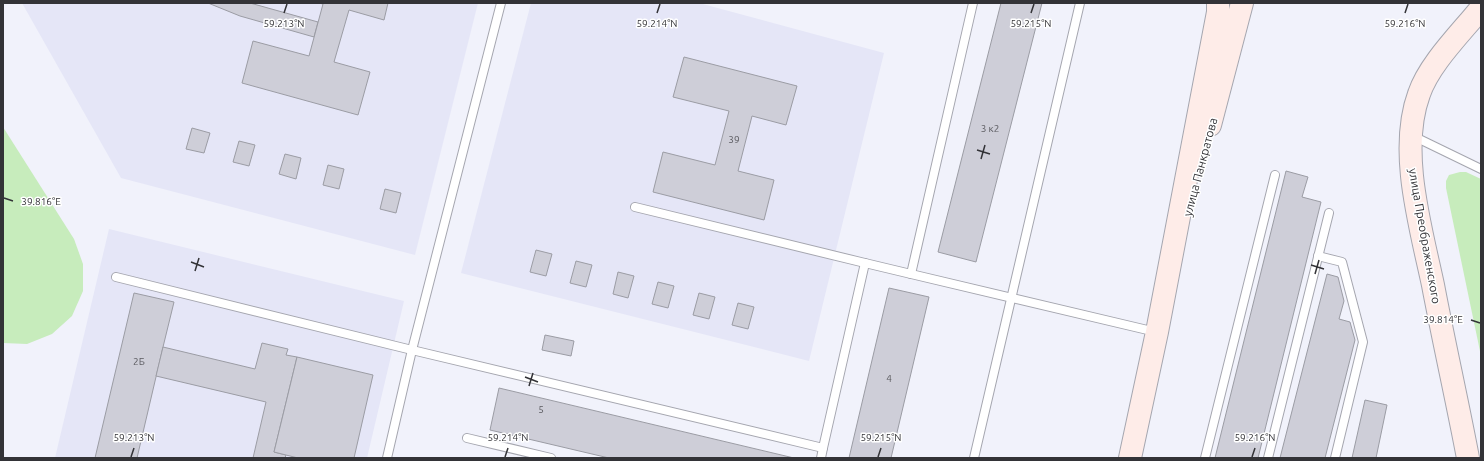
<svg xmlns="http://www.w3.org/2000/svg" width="1484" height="461" font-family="Ubuntu,sans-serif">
	<rect width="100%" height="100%" fill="#f1f2fb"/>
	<g fill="#e5e6f7">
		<polygon points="22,3 478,3 415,255 121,178"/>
		<polygon points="531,3 699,3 884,53 809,361 461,273"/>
		<polygon points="109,229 404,301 367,458 55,458"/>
	</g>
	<g fill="#c7ecbc">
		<polygon points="3,127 74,239 83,264 83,291 72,316 52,334 27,344 3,343"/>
		<polygon points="1460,172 1466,172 1481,179 1481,356 1446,188 1446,181 1449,175"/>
	</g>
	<g fill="#ceced8" stroke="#9b9ca4">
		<polygon points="208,3 250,3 318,22 314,37 240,16"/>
		<polygon points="319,3 388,3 384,20 349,10 334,62 370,72 358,115 242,83 253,41 309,56 323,4"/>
		<polygon points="1001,3 1042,3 976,262 938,252"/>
		<polygon points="684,57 797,86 786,125 752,116 738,171 774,180 764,220 653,192 663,152 715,165 729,111 673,97"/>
		<polygon points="192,128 210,133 204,153 186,149"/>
		<polygon points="239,141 255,145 249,166 233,162"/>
		<polygon points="285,154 301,158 296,179 279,174"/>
		<polygon points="328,165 344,169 339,189 323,185"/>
		<polygon points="1286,171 1308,177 1302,197 1321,202 1258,458 1215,458"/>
		<polygon points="385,189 401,193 396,213 380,209"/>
		<polygon points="536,250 552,254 546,276 530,272"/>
		<polygon points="576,261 592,265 586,287 570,283"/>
		<polygon points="618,272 634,276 628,298 613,294"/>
		<polygon points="1327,274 1338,277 1344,301 1339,319 1350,322 1355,340 1325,458 1280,458"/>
		<polygon points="658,282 674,286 668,308 652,304"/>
		<polygon points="889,288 929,297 891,458 849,458"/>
		<polygon points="134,293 174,302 163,347 137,458 95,458"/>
		<polygon points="699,293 715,297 709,319 693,315"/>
		<polygon points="738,303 754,307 748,329 732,325"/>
		<polygon points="545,335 574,341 571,356 542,350"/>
		<polygon points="262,343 288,349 286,355 297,357 274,452 286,455 285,458 253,458 266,402 156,376 163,347 255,369"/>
		<polygon points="297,357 373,375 354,458 298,458 274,452"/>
		<polygon points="499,388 794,458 609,458 490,430"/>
		<polygon points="1365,400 1387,405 1376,458 1352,458"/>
	</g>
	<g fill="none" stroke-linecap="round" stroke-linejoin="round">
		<defs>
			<g id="lane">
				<polyline points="973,3 911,274 1156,332"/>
				<polyline points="1413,136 1481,169"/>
				<polyline points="635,207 865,263"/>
				<polyline points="1318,256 1342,262 1363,342 1335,458"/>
				<polyline points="116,277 412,350 823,448 865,263 911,274"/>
				<polyline points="467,438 551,458"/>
				<polyline points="387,458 412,350 501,3"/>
				<polyline points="821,458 823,448"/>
				<polyline points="974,458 1080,3"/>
				<polyline points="1205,458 1275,175"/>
				<polyline points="1268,458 1329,213"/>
			</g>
			<g id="secondary">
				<polyline points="1210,125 1242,3"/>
				<polyline points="1130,458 1157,332 1218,12 1218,3"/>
				<path d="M1468,458C1457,400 1444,343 1433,285C1421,228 1398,151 1419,94C1429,64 1461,33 1481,8"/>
			</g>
		</defs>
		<use href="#lane" stroke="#a5a6af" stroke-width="10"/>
		<use href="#secondary" stroke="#a5a6af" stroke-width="24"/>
		<use href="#lane" stroke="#fff" stroke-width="8"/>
		<use href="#secondary" stroke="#feece8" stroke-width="22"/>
	</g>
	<path fill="none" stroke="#333337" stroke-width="1.5" d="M284,13L287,4M657,13L660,4M1031,13L1034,4M1405,13L1408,4M977,150L990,154M981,159L985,145M4,198L13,201M191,262L204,267M1311,265L1324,269M195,271L199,258M1315,274L1319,260M1471,320L1480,323M525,377L538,382M529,386L533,373M131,457L134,448M505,457L508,448M878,457L881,448M1252,457L1255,448"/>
	<g text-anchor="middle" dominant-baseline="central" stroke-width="3" stroke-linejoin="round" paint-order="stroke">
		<g font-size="10" fill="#5a5a5f">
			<text x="990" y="128">3 к2</text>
			<text x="734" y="139">39</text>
			<text x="139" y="361">2Б</text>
			<text x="889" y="378">4</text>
			<text x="541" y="409">5</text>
		</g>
		<g font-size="12" fill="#333337" stroke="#fff">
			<text transform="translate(1200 167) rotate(-75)">улица Панкратова</text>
			<text transform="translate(1425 236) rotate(80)">улица Преображенского</text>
		</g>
	</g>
	<g font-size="10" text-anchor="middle" fill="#333337" stroke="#fff" stroke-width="3" stroke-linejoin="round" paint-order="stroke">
		<text x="284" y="27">59.213°N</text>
		<text x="657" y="27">59.214°N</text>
		<text x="1031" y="27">59.215°N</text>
		<text x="1405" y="27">59.216°N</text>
		<text x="41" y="205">39.816°E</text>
		<text x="1443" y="323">39.814°E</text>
		<text x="134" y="441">59.213°N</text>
		<text x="508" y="441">59.214°N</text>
		<text x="881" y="441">59.215°N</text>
		<text x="1255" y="441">59.216°N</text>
	</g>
	<rect width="1484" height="461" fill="none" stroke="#333337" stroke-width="8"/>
</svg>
